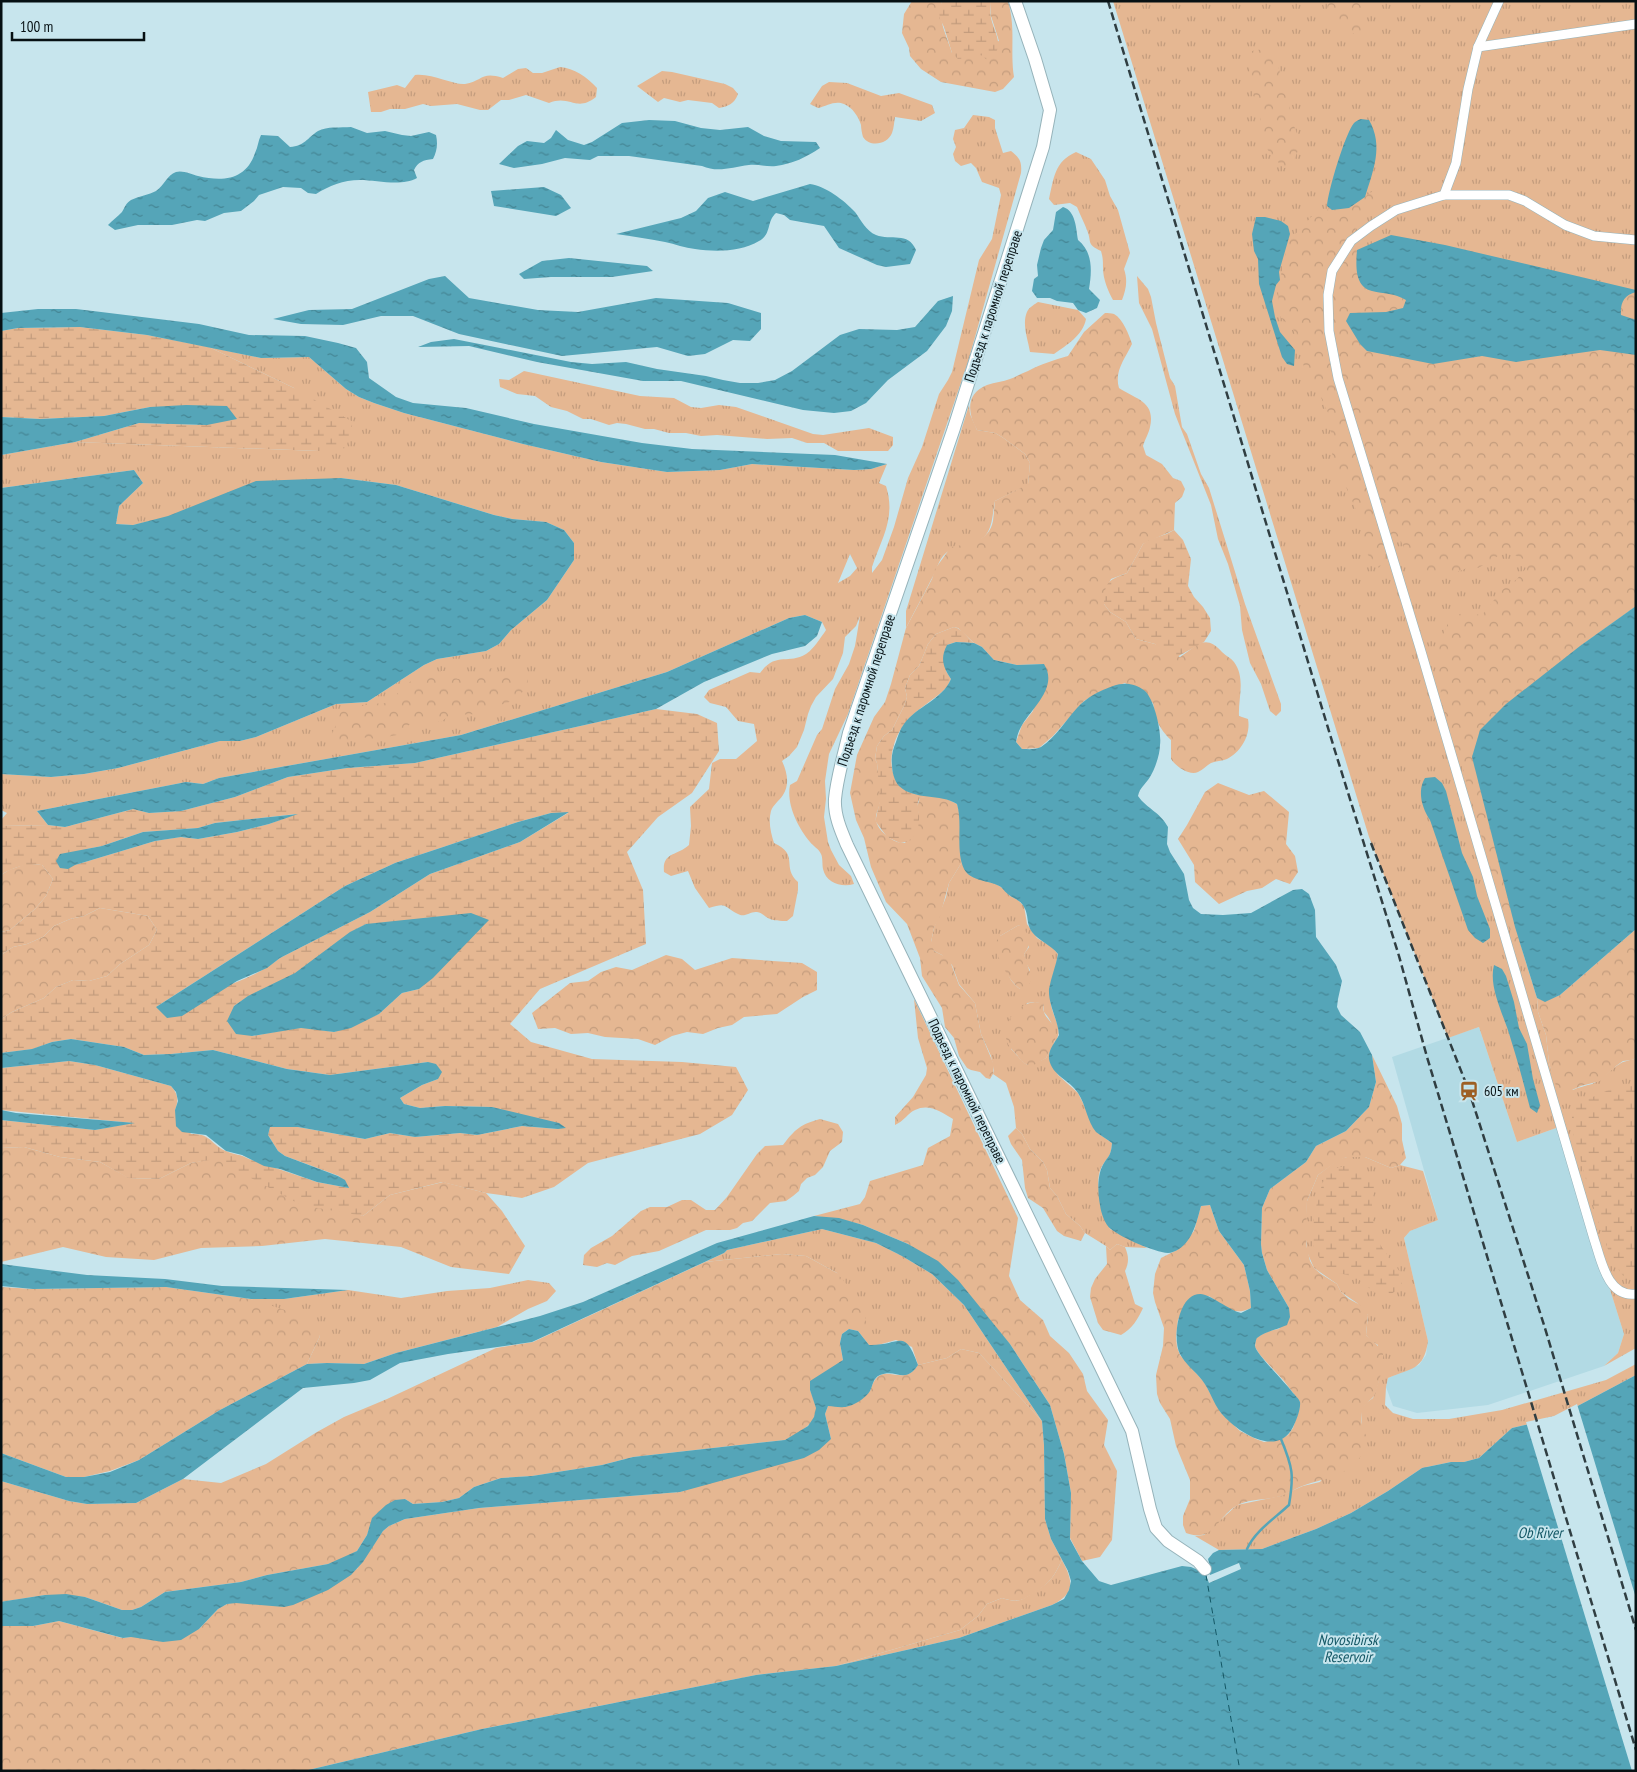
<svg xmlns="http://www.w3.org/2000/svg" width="1637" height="1772" font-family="'PT Sans Narrow',sans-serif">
	<defs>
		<pattern id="grass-tufts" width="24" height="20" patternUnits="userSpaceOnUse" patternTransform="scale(1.25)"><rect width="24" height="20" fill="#e5b792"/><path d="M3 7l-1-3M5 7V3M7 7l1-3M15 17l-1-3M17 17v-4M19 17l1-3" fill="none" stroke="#c39c7d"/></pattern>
		<pattern id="forest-crowns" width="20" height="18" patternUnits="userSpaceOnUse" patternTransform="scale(1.25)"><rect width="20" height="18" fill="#e5b792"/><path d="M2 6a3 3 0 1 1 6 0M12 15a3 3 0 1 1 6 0" fill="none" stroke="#c39c7d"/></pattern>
		<pattern id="wetland-marsh" width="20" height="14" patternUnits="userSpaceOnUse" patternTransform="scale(1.25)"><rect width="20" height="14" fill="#e5b792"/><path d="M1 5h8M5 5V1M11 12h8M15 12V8" fill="none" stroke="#c39c7d"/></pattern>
		<pattern id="water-ripples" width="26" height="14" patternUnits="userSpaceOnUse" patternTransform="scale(1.25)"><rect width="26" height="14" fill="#55a5b8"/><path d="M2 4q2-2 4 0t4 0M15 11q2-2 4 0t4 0" fill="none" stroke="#448594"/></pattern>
	</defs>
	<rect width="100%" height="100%" fill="#c7e5ed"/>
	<polygon fill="#b2dae4" points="1479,1027 1517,1142 1559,1127 1624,1334 1618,1353 1604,1366 1488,1405 1417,1413 1393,1406 1386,1387 1388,1378 1419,1365 1426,1355 1428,1341 1404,1238 1410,1231 1438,1220 1392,1057"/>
	<g fill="url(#grass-tufts)" fill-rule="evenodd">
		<path d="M1113,1H1636V606L1580,646L1515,927L1537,998L1538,1012L1546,1035L1549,1063L1552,1072L1573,1090C1579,1087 1585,1086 1592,1084C1603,1079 1610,1069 1621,1063C1626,1060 1631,1061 1636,1058V1348L1604,1366L1618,1353L1624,1334L1559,1127L1517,1142L1479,1027L1448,1038L1369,837Z"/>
		<path d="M560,67C574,68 587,77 597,88L596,97C576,113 570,94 549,103L526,95L509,100H501L488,110H480L457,104L431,106L423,104L405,109H390L381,112H371L368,92L397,85L405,88L415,75C433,73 452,85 465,84C483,81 481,71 503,78L518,69L526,68L533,73H542Z"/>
		<path d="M662,71L672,72L725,84L733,88L738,94C734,104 729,106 719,108L712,103L688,100L680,102L664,98L658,102L637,86Z"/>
		<path d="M829,82L847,83L881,96L899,93L932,105L935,113L921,121L895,117C894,122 894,128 892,133C888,144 870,148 863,137C862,134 861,128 861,125C859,117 852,107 844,104C835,100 827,106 818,108L810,104L822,86Z"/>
		<path d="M973,115L989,117L995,120V128L1003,153L1011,151C1020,158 1022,162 1021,173L968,362L848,714L829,754L825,781L826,799L824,817L828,842L831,850L839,865L851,876L854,884C842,888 826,883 823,869C822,864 823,858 821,854C819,849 813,846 810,842C798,828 786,804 790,785L797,781L817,735L822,729L835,689L849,664L855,646L860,616L856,626L845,637L843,653L833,679L816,697L811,706L808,714L804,730L797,747L789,756L782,761C787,772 790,784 783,795C779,801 773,805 771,811C768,822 771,833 774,843C800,855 781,867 798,882V890L793,916L787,921C781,921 773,921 768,918C763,915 762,913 757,912C750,911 745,918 738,914C723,907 728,902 709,908L695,888L688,871L671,876L664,872C662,852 677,856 689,845L691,826L690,807L709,789L712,763L720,759H736L757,741L754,724L738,721L726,707L710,703L704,697L709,690L725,683L750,672L760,673C776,651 788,665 806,654C812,651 822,636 826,630L822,622L805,615L789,618L667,672L461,735L219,778L203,784L186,782L37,811L48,825L1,826V820L7,813L1,810V774L51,777L84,774L118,768L220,741H240L256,737L336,704L367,702L424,665L437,659L486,651L499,644L511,630L547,600L574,560V543L564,530L546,522L512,519L494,515L396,485L341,478L133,525L116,524L119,506L143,483L134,470L1,488V455L75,442L319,451L294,388L209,347L261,358L309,357L346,389L359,397L374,403L404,413L523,444L601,462L667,472L720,470L752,464L854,470L871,469L887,464L879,483L886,486C896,518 882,537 872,567V573L882,560L894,527L908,478L922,447L939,394L948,380L952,372L979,260L992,239L1001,195L999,188L982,182L976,168L971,163L961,166L955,161L953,154L956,147L953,139L955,130L964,128ZM850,554L857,568L850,576L838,583Z"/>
		<path d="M1076,152L1091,159L1105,180L1110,196L1118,210L1130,253L1124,269C1128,281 1126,289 1122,300H1113C1108,291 1103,279 1103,268C1103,261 1103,258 1101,251C1086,244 1092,242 1087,230C1084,222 1080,215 1077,207L1070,203L1054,205L1049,199C1054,178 1054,162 1076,152Z"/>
		<polygon points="1137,276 1148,289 1151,297 1156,323 1170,378 1175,386 1182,427 1187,434 1201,474 1209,488 1245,604 1281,704 1281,711 1276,716 1270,711 1261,684 1250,663 1242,630 1240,606 1228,564 1218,539 1211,505 1175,414 1152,329 1139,303"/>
		<path d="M1038,302L1078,310L1086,319C1083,335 1067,345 1054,354L1030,352C1028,339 1021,322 1028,310C1030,307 1035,304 1038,302Z"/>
		<polygon points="524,371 640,396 674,398 691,407 701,408 719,405 736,407 813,434 823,435 869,428 893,437 893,445 888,451 838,451 824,443 807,443 792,438 767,439 717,435 701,436 686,433 669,433 654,429 645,429 626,424 617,423 609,425 591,419 583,419 567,411 551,407 535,396 517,394 500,387 499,379 509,380"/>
		<path d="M969,405L970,414L977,430L995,433L1002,437L1025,454L1030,463L1028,485L995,501C991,520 994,537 971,544C962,547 953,547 946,553C938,560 936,572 931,580C923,596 914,612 906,628V611Z"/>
		<path d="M961,852L962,860L971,876L996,884L1004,889L1010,896L1018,900L1024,906L1027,924L1037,938L1052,947L1058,954C1055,975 1046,988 1052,1009C1056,1023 1063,1029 1055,1043C1056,1031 1052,1021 1044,1012V1004L1035,1002L1027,1003L1011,1049C1027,1065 1023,1070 1046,1058L1050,1050L1049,1058L1058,1075L1078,1093L1098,1133L1112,1143C1111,1158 1107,1157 1101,1168C1093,1186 1105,1211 1110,1229L1147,1248L1125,1247L1117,1244L1110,1250L1106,1246L1085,1233L1080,1226L1066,1214L1057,1196L1050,1188L1047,1170L1043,1162L1030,1149L1022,1134L1016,1128L1014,1107L1006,1083L993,1074L994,1070L991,1056L981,1034L975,1003L959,984L952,965L942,955L934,951L931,947V942L934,928L946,897L949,883L962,862ZM1019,925L1029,947L1024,954L1026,963L1030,970L1020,989C1003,977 1003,955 1000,936Z"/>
		<path d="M1347,1157H1365L1391,1168L1400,1165L1423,1171L1438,1220L1410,1231L1404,1238L1428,1341C1424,1370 1412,1368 1388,1378L1386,1387L1385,1405L1393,1413L1413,1419H1449L1502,1410L1606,1380L1636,1364V1375L1555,1418L1512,1428L1479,1458L1464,1462H1451L1422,1468L1388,1491L1351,1513L1316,1529L1262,1549L1219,1550L1195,1536L1204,1535L1237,1505L1280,1496L1303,1486L1320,1482L1362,1429L1361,1410L1366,1403L1373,1398L1379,1380L1378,1345L1371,1341L1366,1335L1368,1315L1357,1303L1341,1292L1337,1284L1314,1268L1307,1252L1305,1227L1307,1201L1318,1175L1339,1159Z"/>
		<polygon points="822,1229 876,1243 902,1256 932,1274 964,1305 1042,1421 979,1353 961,1349 947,1358 918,1365 912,1347 896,1340 878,1345 869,1345 858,1331 849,1329 837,1273 806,1256 782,1254 705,1262 724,1253 727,1250"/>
		<polygon points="528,1280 549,1283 556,1291 547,1301 528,1309 497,1327 396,1353 364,1364 327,1363 307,1364 320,1336 251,1299 284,1299 348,1290 401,1298 447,1291 490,1288"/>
		<path d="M1062,1560C1073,1581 1076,1593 1052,1605L959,1638L836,1666L960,1630L978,1616L987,1604L1002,1598C1018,1603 1021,1601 1034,1592C1051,1582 1053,1578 1062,1560Z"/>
	</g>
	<g fill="url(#forest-crowns)">
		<path d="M912,1H942C937,19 947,36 952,53L999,41L991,16V1H1008C1016,29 1010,50 1014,77L1003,89L995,92L941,82L921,69L910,56L909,48L902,33L904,14Z"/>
		<polygon points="1327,1 1366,1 1362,12 1364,38 1347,31 1328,13"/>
		<polygon points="1263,49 1272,55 1277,62 1282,80 1286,88 1293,123 1299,139 1299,148 1292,165 1284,168 1271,155 1261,139 1260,109 1250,83 1249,73 1252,51"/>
		<path d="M1382,188L1375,204L1357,224L1354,233L1357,250L1356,268L1380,291L1397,295L1406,300L1403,308L1377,313H1350L1356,336L1360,344L1433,364L1482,356L1516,362L1600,350L1636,355V606L1580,646L1506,704L1480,730L1472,757L1524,958L1516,951L1472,805L1462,764L1457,757L1451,740L1442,703L1437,657L1441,639L1449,621L1456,615L1464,613L1482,615L1502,590L1517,579L1529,565L1527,558L1525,560L1508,552L1500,554L1493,560L1478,568L1469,567L1460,571H1442L1425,575L1417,572L1412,565L1407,557L1401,541L1393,538C1384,548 1387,558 1379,568L1368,555L1362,539L1361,521L1347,489L1333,466L1330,417L1318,391L1307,378L1294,330L1281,318L1279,308L1278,289L1288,242L1314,214L1322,210L1349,208L1373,191Z"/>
		<path d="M1633,292H1636V320L1621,315C1620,303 1623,298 1633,292Z"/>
		<path d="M1105,313C1108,313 1111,313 1114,314C1123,319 1129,335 1132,344C1125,359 1114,371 1119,388C1135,399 1156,401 1150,427C1149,433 1145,439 1143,446L1146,455L1162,464L1173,478L1181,481L1185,489L1182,497L1175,503L1174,530L1143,544L1127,573L1111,579L1107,587L1104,604L1110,612L1126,622L1136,639L1155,644L1180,657C1197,646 1205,633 1222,652C1226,656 1231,658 1234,662C1246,678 1238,699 1239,716L1248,719C1251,735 1241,752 1227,759C1222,761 1216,761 1211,763C1207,765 1203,770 1198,772C1190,776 1176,767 1171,759V740C1158,727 1156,720 1153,703L1125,683L1099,692L1084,701L1053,736L1039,748L1022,749L1016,742L1022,725L1033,711L1044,664L1017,665L994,660L982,647L974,643L958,628L954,627L936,634L928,644L919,666L910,675L905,688L907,697L904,706L892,730L884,736L877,746L875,759L877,763C878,775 882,790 880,802C879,808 875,815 876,821C879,832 894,844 905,843L919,815L917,807L920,798C933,795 946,797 957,804L960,814L962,862L949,883L940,916L934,928L931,942L934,951L946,957L950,961L959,985L975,1003L981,1034L994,1065L993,1074L990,1079L986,1078L980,1072L971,1070L967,1068L959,1056L954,1038L945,1027L942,1008L922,976L920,958L907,924L886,902L871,867L864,838L856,820L850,793L857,755L874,717L885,702L891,684L906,628L932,579L935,569L951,547C968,544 989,542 993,521C994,514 994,508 995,501L1028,484L1030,463L1025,454L1002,437L995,433L977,430C967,413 966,393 987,385C995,382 1003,382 1010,379C1016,377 1022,373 1028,371C1041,364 1054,360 1068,356L1084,332Z"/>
		<path d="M487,668C493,668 494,670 499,672C510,675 515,668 528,677L527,687L515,700L497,706L487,712L467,715L455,711L441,722L427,720L411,723L401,734L397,735L375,739L362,737L335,744L332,741L333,732L341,711L370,704L387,703L413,679L428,677L440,671H445L453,678L459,679Z"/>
		<polygon points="1218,783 1249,795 1264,791 1289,812 1286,844 1295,856 1298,872 1290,884 1276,879 1262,888 1247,891 1219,904 1195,882 1194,865 1178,839 1187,825 1205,792"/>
		<polygon points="26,864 42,865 53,879 46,896 35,909 10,930 1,932 1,875 9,870"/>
		<polygon points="100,908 148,916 157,930 149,945 120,964 107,976 89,981 73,980 56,987 44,998 12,1012 1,1019 1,955 13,947 27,944 43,937 54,926 70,919 84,916"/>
		<path d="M1019,925C1031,935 1033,942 1024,954L1032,979L1028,987L1020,989C1009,981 996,957 995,943L1000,936Z"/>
		<polygon points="1636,929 1636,1058 1632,1060 1623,1061 1616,1066 1600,1081 1581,1086 1565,1093 1557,1089 1549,1063 1546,1035 1538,1012 1537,998 1545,1001 1560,995"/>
		<polygon points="666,955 682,959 695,970 732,958 802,963 817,972 817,990 803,997 777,1014 744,1017 732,1025 718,1028 703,1034 687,1032 672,1036 655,1045 638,1039 605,1037 588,1033 571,1034 555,1028 538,1029 532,1013 570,983 588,981 601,972 616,967 632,970"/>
		<path d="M914,999L1018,1218L1009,1276L1020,1300L1043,1320L1050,1336L1069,1353L1083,1374L1087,1391L1108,1420L1104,1445L1117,1471L1112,1540L1100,1557L1082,1561L1070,1538L1071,1493L1064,1454L1050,1405L1010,1344L908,1244L863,1225L839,1219L814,1216L860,1204L865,1197L870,1181L923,1165L928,1148L950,1136L953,1119C941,1112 929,1103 915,1110C908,1113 904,1121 895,1125V1117L913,1097L926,1075L927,1068L918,1038Z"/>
		<path d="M1035,1002L1044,1003C1044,1006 1043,1009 1044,1012C1047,1022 1059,1024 1055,1040C1054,1046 1049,1052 1046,1058C1042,1060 1036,1065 1032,1065C1026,1066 1022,1062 1019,1058C1015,1052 1010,1049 1007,1042C1001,1022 1017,1004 1035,1002Z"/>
		<path d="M1372,1055L1397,1106L1402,1124V1140L1406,1158L1400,1165L1391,1168L1365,1157H1347L1339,1160L1318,1175L1307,1201L1306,1244L1310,1261L1314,1268L1321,1274L1337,1284L1341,1292L1349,1299L1364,1307L1368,1315L1366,1335C1371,1341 1378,1344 1382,1351C1386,1358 1378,1388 1374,1396C1372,1399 1368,1401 1366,1404C1358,1413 1361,1427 1367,1437C1363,1472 1333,1476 1305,1485C1296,1488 1287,1495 1277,1497C1264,1500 1247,1499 1236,1506C1216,1518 1214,1543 1186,1533L1183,1525V1516L1190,1499V1480L1176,1446L1170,1419L1160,1403L1157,1394L1156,1375L1163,1346L1164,1328L1155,1302L1153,1293L1155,1274L1161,1258L1177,1250L1194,1231L1201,1206L1210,1205L1219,1231L1244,1265L1250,1291L1251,1308C1233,1317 1224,1306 1209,1296L1178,1319L1176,1337L1177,1347L1180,1355L1204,1382L1221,1413L1240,1431L1256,1439L1264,1442L1281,1439L1288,1435L1293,1428L1299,1410L1300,1402L1284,1381L1260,1355L1255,1347L1256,1338C1264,1333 1270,1330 1279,1329L1289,1308L1267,1270L1262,1253L1261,1244L1262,1208L1270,1189L1306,1162L1316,1146L1346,1131L1369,1107L1376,1082Z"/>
		<path d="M820,1119L838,1124L843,1132L842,1142L830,1151L823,1167L815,1175L807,1178L801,1184L799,1191L793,1196L786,1201L770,1203L752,1221L743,1223L737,1228L730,1230H706L659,1251L632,1256L615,1265L607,1263L597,1267L583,1265L584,1255L591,1248L612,1236L641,1211L650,1207H667L682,1200H691L706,1210H715L727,1197L757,1154L765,1146L783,1145C795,1129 801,1124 820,1119Z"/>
		<polygon points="1016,1128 1022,1134 1030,1149 1043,1162 1047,1170 1050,1188 1057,1196 1066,1214 1080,1226 1085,1233 1081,1241 1064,1236 1057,1231 1043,1208 1028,1198 1025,1188 1022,1160 1011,1144 1008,1136"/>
		<polygon points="24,1147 60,1157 100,1162 129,1178 159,1179 191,1163 216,1158 241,1171 363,1216 390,1195 443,1182 486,1193 502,1211 525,1246 509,1274 451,1267 401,1247 325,1239 262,1246 201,1248 154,1260 106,1257 63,1247 1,1262 1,1148"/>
		<path d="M1117,1244L1125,1247C1129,1257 1129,1262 1125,1271L1135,1304L1143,1308C1138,1319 1132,1329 1121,1335L1103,1330L1098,1323L1090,1297L1091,1288L1095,1279L1107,1264L1106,1246L1110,1250Z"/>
		<path d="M782,1254L806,1256L837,1273L861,1302L867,1325L849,1329L842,1334L840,1343L843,1360L810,1390C812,1395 814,1400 816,1406C819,1423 797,1434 785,1440L633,1457L602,1465L532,1476L501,1478L474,1487L459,1498L442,1502L413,1504L405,1499L373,1518L367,1535L357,1551L339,1561L328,1564L267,1575L241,1582L165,1592L141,1607L132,1610H122L85,1597L45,1595L1,1602V1481L69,1501L87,1504L136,1503L183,1479L221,1483L266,1464L317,1432L344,1417L387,1399L496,1348L533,1342L705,1262Z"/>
		<polygon points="1,1287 33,1289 166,1287 251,1299 300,1315 320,1336 307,1364 220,1410 139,1460 110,1471 84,1477 66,1477 1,1453"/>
		<path d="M961,1349L979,1353L1042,1421L1044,1445L1045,1519L1051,1539L1062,1560C1053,1578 1051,1582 1034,1593C1021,1601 1018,1603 1002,1598L987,1604L978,1616L960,1630L836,1666L756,1675L482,1729L304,1771H1V1626H33L59,1621L122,1638L131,1637L199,1629L218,1609L227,1604L357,1569L383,1531L389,1526L405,1519L479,1508L680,1492L831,1439L825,1414L828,1406L870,1391C881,1355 901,1391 918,1365L947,1358Z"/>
	</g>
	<g fill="url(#wetland-marsh)" fill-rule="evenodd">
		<path d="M942,1H991C991,7 990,12 991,18C995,35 1007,49 987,60L981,55L974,58L958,59L952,53L944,27L940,19L939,10Z"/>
		<polygon points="80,327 147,335 209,347 294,388 353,422 346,448 319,451 75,442 139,423 207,425 150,407 104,416 40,419 1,417 1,331 18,328"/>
		<path d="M1174,530L1183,540L1191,559L1188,586L1194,597L1203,607L1210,618L1211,631L1204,642L1175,658L1166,655L1155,644L1136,639L1126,622L1110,612L1104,604C1105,581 1107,581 1127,573L1143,544C1150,538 1165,536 1174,530Z"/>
		<path d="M954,627C963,629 967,638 974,643L956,642L947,645L946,671L951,679L947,687C935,700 917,708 906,722C890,741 883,776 907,791C914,795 925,795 933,797L920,798L918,802C917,808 920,813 919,819C919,831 913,842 900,843L887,837L876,822V818L880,800L877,763L875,759L877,746L884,736L892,730L904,706L907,697L905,688L910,675L919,666L928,644L936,634Z"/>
		<path d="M656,709L697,714L717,723L719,751L692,793L658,817L627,852L643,890L646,944L540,989L510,1024L531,1042L592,1059L682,1062L736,1067L748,1090L732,1115L700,1134L588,1163L554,1187L522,1198L486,1193L442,1182L390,1195L363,1216L301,1205L216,1159L191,1163L159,1179L128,1178L100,1162L60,1157L24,1147L1,1148V1120L95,1130L132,1123L1,1110V1068L69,1061L95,1065L171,1086C178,1094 179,1100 175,1110L191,1134C211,1133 211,1145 226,1151C234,1155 241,1154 249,1159L317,1182L349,1188L339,1176L285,1156L278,1151L268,1135L270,1127H298L365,1139L390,1133L415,1137L460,1133L477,1135L522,1126L558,1129L492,1107L445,1106L420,1108L404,1104L400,1098L422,1085L438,1079L428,1062L330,1075L287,1069L213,1050L171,1054L144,1055L124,1047L71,1039L52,1042L33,1049L1,1053V1019L12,1012L44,998L56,987L73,980L89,981L107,976L120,964L149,945L157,930L148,916L100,908L84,916L70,919L54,926L43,937L27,944L13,947L1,955V932L10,930L35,909L46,896L53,879L42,865C26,864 15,866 1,875V826L48,825L65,827L133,809L149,813L181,811L235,797L288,777L347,768L415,763ZM551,813H568L520,842L430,874L370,912L280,958C247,985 196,994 156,1007L345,886L395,863L518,822ZM296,814L269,824L237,832L198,839L180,837L155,841L75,865L87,849L102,846L143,832L198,828L215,823ZM366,924L419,989L402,993L379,1014L334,1032L301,1027L252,1036L234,1006C253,992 276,985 296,973C320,957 340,937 366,924Z"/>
		<polygon points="1636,1082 1636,1276 1632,1278 1624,1277 1612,1261 1595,1212 1572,1129 1572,1112 1577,1104 1613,1088"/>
		<path d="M1344,1166C1356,1165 1371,1174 1374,1186C1375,1192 1372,1199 1372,1205C1372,1216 1374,1230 1378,1240C1381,1249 1403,1273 1403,1278C1403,1286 1395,1292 1389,1295L1374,1292L1356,1277L1330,1271C1323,1262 1314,1253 1312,1241C1310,1231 1320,1183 1327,1174C1331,1169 1338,1168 1344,1166Z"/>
	</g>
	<g fill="url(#water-ripples)">
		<path d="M1361,119L1369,120C1384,146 1373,171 1365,197L1349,208L1332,210L1327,206C1328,191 1345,134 1354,123C1356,121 1358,120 1361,119Z"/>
		<path d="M649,120L675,121L701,128L720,130L748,127L764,136L781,141L816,142L820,148C807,157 792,164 776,166C767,167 758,164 749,165C732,167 718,173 702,166L629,156H598L590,160L565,158L542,164L514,168L499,164L518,146L527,141L544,143L551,138L556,130L568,140L584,145L592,142L622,123Z"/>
		<path d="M351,127L367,133L385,131L402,135L411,136L429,132L436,135C438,144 437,151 433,159C423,160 418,162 414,170L417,178C401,187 377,180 360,180C343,180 329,186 316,194L308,193L301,188L283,187L259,195L254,201L241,211L224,213L205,221L197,220L172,225H138L115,230L108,225C112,221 118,216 122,212C125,207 126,203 131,200C139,196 149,195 156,191C164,186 167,175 176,172C182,170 192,174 198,176C223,182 246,180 255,153C258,147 258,141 261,135L278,136L290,147C305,146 307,138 318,131C327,126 341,128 351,127Z"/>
		<path d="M810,184C825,186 844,200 855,212C861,220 866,231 876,235C891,241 908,231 916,250L910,264L886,267L877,265L839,248L824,226L790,220L784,215L776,213C766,222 772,234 759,241C741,252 715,252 695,249C685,248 675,244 665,242C649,239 632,236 616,234L681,218L696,211L708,198L725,192L753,201Z"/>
		<polygon points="544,187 561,195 571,208 556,216 494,206 491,191"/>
		<path d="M1063,207C1076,211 1076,229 1078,240C1093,252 1092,271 1089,289L1100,300L1097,308L1086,313L1078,310L1073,303L1057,301L1050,298H1037L1032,291L1034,279L1038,276L1037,265L1041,248L1044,240L1053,230L1056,212Z"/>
		<polygon points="1256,217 1265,217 1281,221 1288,226 1290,234 1279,272 1280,280 1276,285 1272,301 1275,317 1280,332 1295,350 1294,366 1287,364 1282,357 1259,284 1258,259 1254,251 1252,234"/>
		<path d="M1391,235L1445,245L1636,290V292C1624,295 1620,303 1621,315L1636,320V355L1600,350L1516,362L1482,356L1433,364L1367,351L1360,344L1346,321L1350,313L1386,312L1403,308L1406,300C1394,293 1384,294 1372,291C1354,287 1356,264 1357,250Z"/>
		<polygon points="569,258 647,266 653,271 612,277 551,277 524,279 519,274 542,261"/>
		<polygon points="445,276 469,298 538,310 578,312 656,298 728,303 761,313 761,329 750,341 733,340 705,354 688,356 657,347 562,356 459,334 413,316 381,316 343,325 301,324 273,319 309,310 352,309 429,279"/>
		<polygon points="953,296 952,311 946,326 927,351 888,380 866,403 851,411 834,413 803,410 681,381 643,381 537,362 469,346 418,347 431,342 454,339 571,362 592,364 626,362 657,369 706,376 723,380 740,383 758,383 775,380 792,371 840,335 859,329 897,330 915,327 938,301"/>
		<polygon points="38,309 76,309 93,311 199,324 249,335 305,336 338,343 356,348 367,362 369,378 396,397 413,403 466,408 534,424 642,443 692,449 835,455 887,464 871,469 854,470 752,464 720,470 667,472 601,462 523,444 404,413 374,403 359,397 346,389 309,357 261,358 147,335 80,327 18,328 1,331 1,313"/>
		<polygon points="186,405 227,406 237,419 207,425 139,423 75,442 1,455 1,417 40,419 104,416 150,407"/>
		<polygon points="134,470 143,483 119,506 116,524 133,525 168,516 256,481 341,478 396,485 494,515 512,519 546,522 564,530 574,543 574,560 547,600 511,630 499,644 486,651 437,659 424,665 367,702 336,704 256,737 240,741 220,741 118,768 84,774 51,777 1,774 1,488"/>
		<polygon points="1636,606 1636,929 1560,995 1545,1002 1537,998 1515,927 1472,757 1480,730 1506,704 1580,646"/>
		<polygon points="805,615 822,622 817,636 805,646 772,654 704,682 656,709 415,763 347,768 288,777 235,797 181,811 149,813 133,809 65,827 48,825 37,811 186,782 203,784 219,778 461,735 667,672 789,618"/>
		<path d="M956,642L974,643L982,647L994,660L1017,665L1044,664C1059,688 1031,708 1021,727C1018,732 1017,737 1016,742L1022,749C1028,749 1035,750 1041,747C1056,737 1065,721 1077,708C1087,697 1099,691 1113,686C1124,682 1135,683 1145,691C1154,699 1162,732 1160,745C1160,754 1155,769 1150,777C1145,785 1140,787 1138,796C1147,809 1159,811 1168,827L1167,844L1170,852L1184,874L1189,900L1193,908L1201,914L1223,915L1251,913L1293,890L1302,889L1309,894L1315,910L1316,937L1336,965L1342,981L1338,999L1337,1007L1341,1015L1360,1032L1372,1055L1376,1082L1369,1107L1346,1131L1316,1146L1306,1162L1270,1189L1262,1208L1261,1244L1262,1253L1267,1270L1289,1308L1290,1317L1287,1325C1276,1330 1266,1331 1257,1338C1256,1339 1255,1345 1255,1346C1256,1354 1286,1383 1293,1393C1295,1395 1299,1399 1300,1402C1301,1409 1296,1421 1293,1427C1277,1459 1236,1431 1221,1413C1213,1403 1210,1390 1202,1380C1195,1371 1185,1364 1180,1354C1172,1339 1178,1294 1200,1294C1208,1293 1229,1310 1241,1313L1251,1308L1250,1291L1244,1265L1219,1231L1210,1205L1201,1206C1197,1221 1193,1240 1179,1249C1176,1251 1171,1253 1168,1253C1154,1252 1122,1238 1111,1229C1105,1225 1101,1213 1100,1205C1098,1195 1097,1177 1102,1167C1107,1156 1111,1158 1112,1143C1107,1139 1101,1136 1096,1132C1087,1121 1086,1105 1078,1093C1070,1080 1052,1076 1049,1059C1048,1049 1055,1043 1059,1035C1058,1020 1048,1004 1049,989C1051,977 1056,966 1058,954C1051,945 1039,941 1032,932C1026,924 1029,915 1024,907C1021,900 1014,899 1009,895C1006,893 1004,890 1001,887C990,880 971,882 964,869C955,849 963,825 957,804C940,793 915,801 899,786C894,780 892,772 892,764C891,756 893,749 896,742C898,736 900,729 904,724C917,706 942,700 951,679C943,667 940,658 947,645Z"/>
		<path d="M1435,777L1442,783L1446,791L1462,853L1473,877L1477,896L1490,929V938L1483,943L1475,938L1468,930L1430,820C1422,808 1417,791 1425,778Z"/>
		<polygon points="569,812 520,842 430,874 370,912 280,958 267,968 237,981 182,1016 167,1018 156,1007 345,886 395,863 518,822 551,813"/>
		<polygon points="298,814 269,824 237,832 198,839 181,837 155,841 75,865 68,869 60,868 56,861 60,854 102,846 143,832 198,828 215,823"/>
		<polygon points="471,913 489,920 433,978 419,989 402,993 379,1014 351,1028 334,1032 301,1028 252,1036 236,1034 227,1021 234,1006 248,996 295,973 350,932 366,924"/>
		<path d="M1494,965L1502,969L1506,976L1514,1002L1519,1028L1527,1044L1533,1079L1540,1105L1537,1113L1530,1108C1524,1085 1518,1062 1511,1040C1505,1017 1488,988 1494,965Z"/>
		<polygon points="71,1039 124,1047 144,1055 171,1054 213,1050 287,1069 330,1075 428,1062 436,1064 442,1072 438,1079 422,1085 400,1098 404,1104 420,1108 445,1106 492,1107 559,1123 566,1128 558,1129 522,1126 477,1135 460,1133 415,1137 390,1133 365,1139 298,1127 270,1127 268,1135 278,1151 285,1156 338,1176 345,1180 349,1188 317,1182 280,1169 264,1166 242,1155 226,1151 206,1135 182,1132 176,1126 175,1110 178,1101 176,1092 171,1086 95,1065 69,1061 1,1068 1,1053 32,1049 52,1042"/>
		<polygon points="1,1110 16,1113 135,1123 95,1130 1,1120"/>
		<polygon points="814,1216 839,1218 863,1225 908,1244 938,1261 958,1280 1010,1344 1050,1405 1064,1454 1071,1493 1070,1539 1082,1561 1099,1581 1111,1585 1182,1566 1191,1567 1205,1573 1211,1570 1208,1559 1213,1553 1219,1550 1262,1549 1316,1529 1351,1513 1388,1491 1422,1468 1451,1462 1464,1462 1479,1458 1512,1428 1555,1418 1636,1375 1636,1771 304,1771 482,1729 756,1675 836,1666 959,1638 1052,1605 1064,1599 1069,1590 1071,1581 1068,1571 1051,1539 1045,1519 1044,1445 1042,1421 964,1305 932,1274 902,1256 876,1243 822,1229 727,1250 724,1253 532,1342 448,1354 400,1363 370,1380 354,1383 303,1388 183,1479 136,1503 87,1504 69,1501 1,1481 1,1453 66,1477 84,1477 110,1472 139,1460 220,1410 307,1364 327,1363 364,1364 396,1353 540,1316 583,1302 717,1243"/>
		<polygon points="1,1264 87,1275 165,1279 222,1286 348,1290 284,1299 251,1299 166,1287 33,1289 1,1286"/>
		<path d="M849,1329L858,1331L869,1345C900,1346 904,1326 918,1365C905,1385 896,1368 880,1375C873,1378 873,1385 870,1391C866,1398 852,1407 844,1407C839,1408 834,1406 828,1406L825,1414L831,1439L819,1450L804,1458L680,1492L479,1508L405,1519L389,1526L383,1531L363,1562L351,1575L328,1590L293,1605L284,1607L236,1603L227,1604L218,1609L199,1629L181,1640L163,1642L131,1637L123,1638L59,1621L33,1626H1V1602L6,1601L45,1595L66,1594L85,1597L122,1610H132L141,1607L165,1592L241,1582L267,1575L328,1564L357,1551L367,1535L372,1518L386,1505L395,1500L405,1499L413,1504L442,1502L459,1498L474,1487L501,1478L532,1476L602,1465L633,1457L785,1440L808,1426L814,1417L816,1408L810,1390V1381L843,1360L840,1343L842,1334Z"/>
	</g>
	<g fill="#c7e5ed">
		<polygon points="1577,1404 1636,1598 1636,1771 1632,1771 1526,1422 1554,1416"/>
		<polygon points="1239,1563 1241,1569 1209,1583 1205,1573 1208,1571 1210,1575"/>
	</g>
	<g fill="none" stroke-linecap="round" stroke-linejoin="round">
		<path stroke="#55a5b8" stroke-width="2.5" d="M1247,1549C1255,1531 1275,1518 1289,1505C1294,1475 1293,1468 1281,1439"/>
		<polyline stroke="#135765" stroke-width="1" stroke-dasharray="6 5" stroke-linecap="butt" points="1206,1575 1240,1771"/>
		<defs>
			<g id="street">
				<path d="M1499,1L1478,47L1468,89L1456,163L1444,195L1396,210L1371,226L1351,241L1332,271L1328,295L1329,331L1338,378L1420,648L1594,1239C1601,1259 1607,1298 1636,1294"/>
				<polyline points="1478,47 1636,24"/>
				<polyline points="1444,195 1509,195 1525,201 1565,225 1594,236 1636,240"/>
			</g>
			<path id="secondary" d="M1015,1L1035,59L1050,110L1043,147L954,428L849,733C844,755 837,777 835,799C834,815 841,831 847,845L1132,1431L1150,1509L1156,1528L1168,1541L1198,1561L1205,1569"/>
		</defs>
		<use href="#street" stroke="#96b3ba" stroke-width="10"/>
		<use href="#secondary" stroke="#96b3ba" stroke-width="14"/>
		<use href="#street" stroke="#fff" stroke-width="9"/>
		<use href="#secondary" stroke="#fff" stroke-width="12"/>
		<g stroke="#303e42" stroke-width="2.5" stroke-dasharray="8 4" stroke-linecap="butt">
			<polyline points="1108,1 1335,751 1399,956 1427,1057 1636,1750"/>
			<polyline points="1371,843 1469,1091 1544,1325 1636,1630"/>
		</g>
	</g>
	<defs>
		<symbol id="station-bare" viewBox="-9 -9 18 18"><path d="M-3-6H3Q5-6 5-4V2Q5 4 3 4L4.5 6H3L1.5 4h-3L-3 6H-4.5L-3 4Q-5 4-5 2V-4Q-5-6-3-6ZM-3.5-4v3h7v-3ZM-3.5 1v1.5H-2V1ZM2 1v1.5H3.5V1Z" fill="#9d5f24" stroke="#c7e5ed" stroke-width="2.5" paint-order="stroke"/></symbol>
	</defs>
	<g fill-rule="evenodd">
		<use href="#station-bare" x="1455" y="1077" width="28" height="28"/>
	</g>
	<g text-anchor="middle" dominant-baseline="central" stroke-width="4" stroke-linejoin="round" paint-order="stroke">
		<g font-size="14" fill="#061013" stroke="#c7e5ed">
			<text transform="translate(993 306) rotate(-72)">Подъезд к паромной переправе</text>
			<text transform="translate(866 690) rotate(-72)">Подъезд к паромной переправе</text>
			<text transform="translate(967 1091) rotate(64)">Подъезд к паромной переправе</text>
		</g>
		<g font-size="14" fill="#061013" stroke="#c7e5ed" text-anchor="start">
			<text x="1484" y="1091">605 км</text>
		</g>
		<g font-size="15" font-style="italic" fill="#135765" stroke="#c7e5ed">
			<text x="1540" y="1532">Ob River</text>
			<text x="1348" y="1639">Novosibirsk<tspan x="1348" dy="17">Reservoir</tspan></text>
		</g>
	</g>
	<rect width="1637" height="1772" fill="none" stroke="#061013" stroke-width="5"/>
	<path d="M12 32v8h132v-8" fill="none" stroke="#061013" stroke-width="2.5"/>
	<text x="20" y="32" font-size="15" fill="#061013" stroke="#c7e5ed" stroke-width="4" paint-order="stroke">100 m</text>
</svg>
